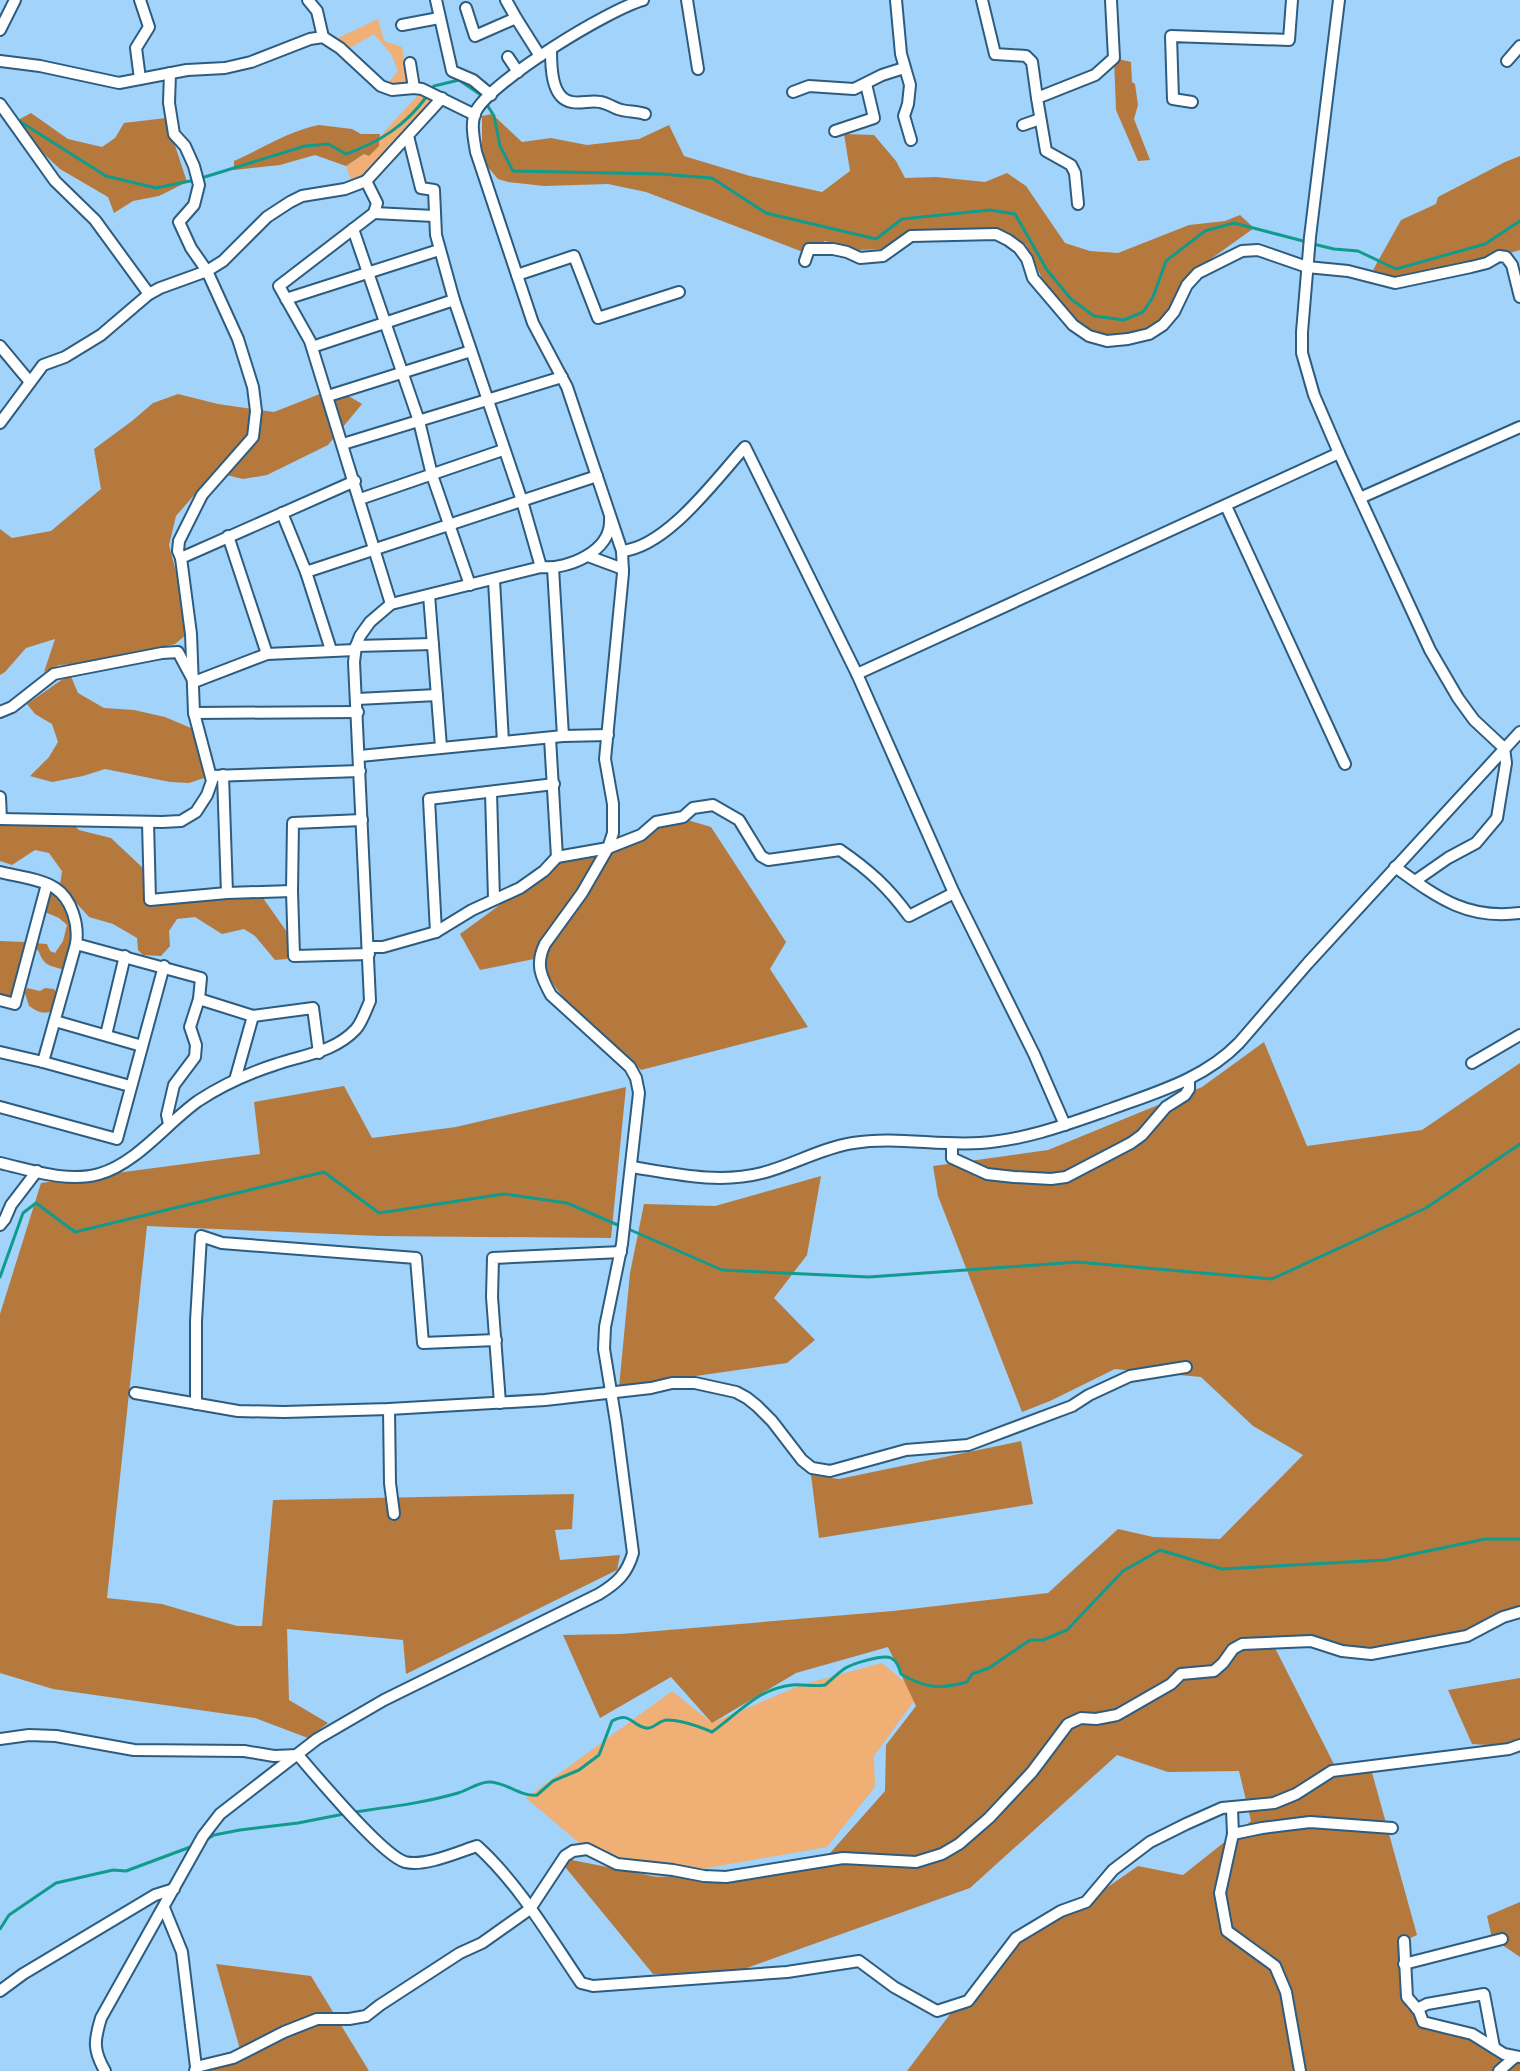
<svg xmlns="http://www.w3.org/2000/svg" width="1520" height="2071" font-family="'IBM Plex Sans',sans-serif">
	<rect width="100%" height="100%" fill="#a1d3fb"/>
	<g fill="#f0b075">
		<polygon points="378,19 384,41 402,47 408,84 386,85 398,71 391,54 374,34 350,48 336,39"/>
		<polygon points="421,92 433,98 364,178 353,185 346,166 379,145 382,134"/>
		<polygon points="882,1663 919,1694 874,1756 875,1787 827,1847 657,1877 583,1846 526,1798 672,1691 712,1723 801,1685"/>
	</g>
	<g fill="#b6793d">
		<polygon points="1114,58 1131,62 1132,82 1135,84 1138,105 1134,119 1150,160 1138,161 1116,110"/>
		<polygon points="31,113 68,139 102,147 115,138 124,123 166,118 187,182 159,196 133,201 114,213 108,197 60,169 29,140 18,120"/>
		<polygon points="492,114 522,142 551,138 587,145 639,139 669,125 684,156 750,176 822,192 850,171 844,134 874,135 896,161 905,178 936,177 985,182 1007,173 1026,186 1065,243 1090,251 1118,253 1189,225 1225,221 1240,215 1254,228 1194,271 1174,312 1145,329 1107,341 1054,303 1026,245 996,228 913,230 881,249 859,250 825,241 803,252 646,192 608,184 544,186 508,182 498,179 487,166 482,148 482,116"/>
		<path d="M319,125L352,129L361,134H380L379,146L369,156L364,154L346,166L315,155L280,165L234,170V161C261,149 291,130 319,125Z"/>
		<polygon points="1520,156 1520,250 1499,256 1396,277 1373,270 1401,220 1436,204 1438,197 1505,162"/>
		<polygon points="335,388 362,404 328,445 267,475 243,479 214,472 176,516 169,545 181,591 186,635 175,644 95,663 59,665 44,672 55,639 26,648 5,672 0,675 0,529 12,538 51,531 101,489 94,449 132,421 153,403 178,394 218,404 274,412"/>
		<polygon points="70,674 78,693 104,708 134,710 165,717 191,728 202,754 204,778 189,783 170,782 105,769 83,776 52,782 30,776 49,757 58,742 52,724 35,714 27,704"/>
		<polygon points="664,813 711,827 786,942 770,969 808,1027 641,1070 566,1001 534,959 480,970 460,934 560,861 612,853"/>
		<polygon points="0,820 68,820 79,830 111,838 145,870 147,902 211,894 263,898 294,942 287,959 275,960 255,936 244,929 222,934 195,917 177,919 169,931 170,946 161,956 143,955 138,950 137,938 113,924 89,917 60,885 62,871 49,853 35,850 12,865 0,861"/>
		<path d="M52,890C85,920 76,928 67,967L61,969C55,967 47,966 43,960C39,955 41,952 35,948L34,943L47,944L50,951L55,953L63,941L67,925L59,918L45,912V902Z"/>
		<polygon points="0,941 24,942 28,950 13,1000 0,1000"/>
		<path d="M27,988L40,991L45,988L54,989L58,994L55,1009C45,1016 38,1012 29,1006L25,993Z"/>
		<polygon points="1264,1042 1307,1146 1422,1130 1520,1063 1520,1614 1463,1635 1371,1654 1273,1644 1339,1774 1371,1769 1417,1935 1404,1941 1415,2019 1510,2055 1520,2057 1520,2071 907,2071 1001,1947 1061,1911 1086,1902 1138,1866 1183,1875 1251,1821 1239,1771 1168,1772 1117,1755 970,1888 727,1975 653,1974 557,1857 657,1877 762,1872 823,1861 885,1791 886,1745 916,1706 888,1647 796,1673 712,1723 671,1677 600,1718 563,1635 621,1634 893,1611 1048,1593 1118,1529 1153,1537 1220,1539 1303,1455 1253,1426 1201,1377 1115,1369 1050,1401 1022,1412 938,1196 933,1166 1048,1150 1202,1087"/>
		<polygon points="344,1086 372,1138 456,1127 626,1087 611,1238 379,1236 147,1226 107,1598 162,1604 237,1626 262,1626 273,1500 574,1494 572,1529 555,1530 560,1560 620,1555 617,1570 406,1674 403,1640 287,1629 289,1700 328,1723 308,1738 255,1718 53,1689 0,1673 0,1314 41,1183 260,1154 254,1102"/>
		<polygon points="821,1176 807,1255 774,1298 815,1340 787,1363 619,1387 630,1273 644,1204 715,1206"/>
		<polygon points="1021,1441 1033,1504 819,1538 811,1475 839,1479"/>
		<polygon points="1520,1678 1520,1747 1472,1744 1448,1690"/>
		<polygon points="1520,1902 1520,1957 1492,1938 1487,1916"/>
		<polygon points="216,1964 311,1976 369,2071 209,2071 241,2053"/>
	</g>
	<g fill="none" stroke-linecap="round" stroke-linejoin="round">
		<g stroke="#119b8d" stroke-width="3">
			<polyline points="431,90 434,86 459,80 481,95 494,116 500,146 513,171 661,174 712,178 766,213 876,239 902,219 990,210 1015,214 1047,270 1071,299 1094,316 1124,320 1143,312 1153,297 1166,261 1205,231 1234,223 1307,242"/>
			<path d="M16,119L106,176L156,188L195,180L305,146L328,144L346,154C380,142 406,125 427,96"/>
			<polyline points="1313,244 1334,249 1358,251 1396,269 1485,244 1520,221"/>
			<polyline points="626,1228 722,1270 869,1277 1077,1262 1272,1279 1426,1208 1520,1144"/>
			<polyline points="0,1277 23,1213 36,1203 75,1232 324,1172 379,1213 504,1194 567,1203 620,1226"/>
			<path d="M354,1812C389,1807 424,1803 458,1793C468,1790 477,1783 488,1782C505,1781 520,1797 537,1795L553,1781L579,1770L599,1755L612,1721C630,1711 631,1725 646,1728C653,1730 659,1720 667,1720C682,1720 698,1726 712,1732C739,1713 757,1689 792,1685C803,1684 814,1687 825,1685C831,1680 837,1674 844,1669C851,1664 883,1654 891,1658C897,1661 899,1667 901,1674C927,1689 939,1689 967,1682L972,1674L989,1668L1030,1640H1043L1067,1630L1123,1571L1160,1550L1222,1569L1385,1560L1485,1539H1520"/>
			<polyline points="204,1841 214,1835 240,1830 298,1823 344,1814"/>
			<polyline points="0,1929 9,1915 56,1883 113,1870 126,1871 193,1846"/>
		</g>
		<defs>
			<g id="minor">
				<polyline points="308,0 317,11 323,37"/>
				<polyline points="436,0 452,71 473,80 491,95"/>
				<polyline points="506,0 516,18 540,56"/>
				<polyline points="687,0 698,69"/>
				<polyline points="896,0 901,54 910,85 908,104 904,116 911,140"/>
				<polyline points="982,0 995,54 1026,56 1032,62 1037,98"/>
				<polyline points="1339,0 1310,237 1302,332 1302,353 1314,395 1339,453 1430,650 1458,698 1474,720 1504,748 1506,763 1497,818 1476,843 1448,858 1415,881"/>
				<polyline points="466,8 475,36 516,18"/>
				<polyline points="402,25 439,18"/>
				<polyline points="0,30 15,0"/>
				<path d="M551,50C551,66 551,99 572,102C581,104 591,100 600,102C607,103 612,107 618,109C626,112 636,111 645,114"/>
				<polyline points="508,57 518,72"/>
				<polyline points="0,61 40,66 119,83 187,70 225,68 251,62 310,39 323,37 340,48 381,86 392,90 414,88 422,89 475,115"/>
				<polyline points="1507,61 1520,46"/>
				<polyline points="410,63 414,88"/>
				<polyline points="170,73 169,103 174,134 185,146 194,166 199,185 194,205 179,222 191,248 207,271 238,339 253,387 256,411 253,437 202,495 179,541 178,551 181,558"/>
				<polyline points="140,79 136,48 149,27 140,0"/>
				<polyline points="793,92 809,86 854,89 882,75 904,68"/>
				<polyline points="1192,102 1173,99 1171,36 1289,40 1292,0"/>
				<polyline points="0,104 55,181 95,220 149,294"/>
				<polyline points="1023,125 1040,119"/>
				<polyline points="835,131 874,118 866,84"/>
				<polyline points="408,136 421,188 434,190 436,235 454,300 522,501 541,567"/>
				<polyline points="1078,204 1075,173 1071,165 1046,151 1037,98 1095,75 1114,58 1111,0"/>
				<polyline points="374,213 434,216"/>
				<polyline points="353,229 419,421 432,475 470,585"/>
				<polyline points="805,261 809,249 833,249 847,252 860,258 883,256 911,236 996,234 1008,240 1019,248 1027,259 1033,278 1073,325 1089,336 1107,341 1128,339 1149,334 1163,325 1174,312 1187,285 1198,273 1242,251 1258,250 1307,267 1348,271 1395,283 1471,267 1487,263 1499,256 1506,257 1512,265 1520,297"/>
				<polyline points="517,275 574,256 598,318 679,292"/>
				<polyline points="286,299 439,250"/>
				<polyline points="0,346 30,382"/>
				<polyline points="312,347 454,300"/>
				<polyline points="328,396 471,351"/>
				<polyline points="0,423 43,365 65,357 101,335 149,294 160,288 207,271 223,261 267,217 290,202 302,196 345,189 366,181"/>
				<polyline points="343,444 562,377"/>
				<polyline points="1360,498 1520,427"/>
				<polyline points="360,499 503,450"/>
				<polyline points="1226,506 1345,764"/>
				<polyline points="282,513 306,572 331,650"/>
				<polyline points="228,536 267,654"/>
				<path d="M622,551C667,547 716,479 745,447L857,674L954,893L1034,1054L1065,1125"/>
				<polyline points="588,556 623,569"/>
				<polyline points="553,568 563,736"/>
				<polyline points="306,572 597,476"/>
				<polyline points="494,580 503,742"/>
				<polyline points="429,595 441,747"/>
				<polyline points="391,604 310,341 279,286 374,213 377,203 366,181 442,98"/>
				<polyline points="356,646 433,644"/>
				<polyline points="857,674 1339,453"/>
				<polyline points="357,699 437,695"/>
				<polyline points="0,712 12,707 54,674 162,653 178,652 194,682 267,654 355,650"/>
				<polyline points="194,713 358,712"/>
				<polyline points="550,738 557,857"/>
				<polyline points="360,756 563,736 608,735"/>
				<polyline points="223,775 227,893"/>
				<polyline points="212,776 360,771"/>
				<polyline points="491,792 494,899"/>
				<polyline points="0,797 1,819"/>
				<polyline points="0,819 162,822 181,821 196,812 207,795 212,781 194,713 191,634 181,558 355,481"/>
				<polyline points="362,820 293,823 292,891 294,956 369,954"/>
				<polyline points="148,822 150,900 227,893 292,891"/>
				<path d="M1395,867C1437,897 1466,920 1520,913"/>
				<path d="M0,872C16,876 42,879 55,888C72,899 79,925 76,944L201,978L199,999L190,1027L196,1045L195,1057L174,1085L167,1115L169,1124"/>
				<polyline points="436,932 429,799 554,784"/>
				<path d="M369,947H383L436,932L472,910L520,888L544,871L557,857L608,848L641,835L656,822L683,817L693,808L713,805L739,820L761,856L768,860L840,850C869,870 888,887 909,916L954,893"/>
				<polyline points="199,999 253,1016 313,1008 319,1053"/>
				<polyline points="0,1000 15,1004 47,884"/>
				<polyline points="55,1021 142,1046"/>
				<polyline points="106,1035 125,956"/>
				<polyline points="0,1052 43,1062 130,1086"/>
				<polyline points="43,1062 76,944"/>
				<polyline points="1472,1063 1520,1035"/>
				<polyline points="235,1080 253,1016"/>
				<polyline points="0,1107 117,1139 164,966"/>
				<polyline points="952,1144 952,1158 987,1174 1014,1177 1051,1179 1066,1177 1131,1143 1142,1135 1166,1107 1185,1095 1189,1089 1189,1079"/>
				<path d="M0,1163C31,1170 67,1183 99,1174C136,1164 167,1123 198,1101C222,1085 249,1073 277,1064C303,1055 335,1052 356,1029C362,1022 366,1010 370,1001L354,662L356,646L360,636L370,622L391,604L541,567C568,570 612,551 610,519"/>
				<path d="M632,1167C676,1174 719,1184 762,1173C793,1165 821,1148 853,1143C895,1136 938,1146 980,1143C1026,1140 1068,1124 1111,1109C1157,1092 1204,1079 1239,1043L1308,963L1520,732"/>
				<polyline points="0,1225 5,1219 11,1205 37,1171"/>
				<polyline points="135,1393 238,1411 284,1412 389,1409 545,1400 651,1388 672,1383 695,1383 736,1392 747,1398 757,1406 772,1421 802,1460 812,1468 830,1471 906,1450 968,1445 1072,1406 1089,1395 1130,1376 1186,1367"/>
				<polyline points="500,1403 492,1297 493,1258 621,1252"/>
				<polyline points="196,1404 196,1321 201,1236 222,1243 416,1258 423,1343 496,1340"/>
				<polyline points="389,1409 390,1483 394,1514"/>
				<path d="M0,1739L29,1735L56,1736L134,1750L244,1751L274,1756L298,1755C317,1777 382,1855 405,1862C425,1867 458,1852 477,1846C519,1884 549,1936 581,1983L593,1986L787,1972L859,1961L894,1987L937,2011L968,2001L1016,1938L1061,1911L1086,1902L1113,1870L1150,1842L1186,1824L1222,1808L1274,1803L1296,1794L1332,1771L1509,1749L1520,1745"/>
				<polyline points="1232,1809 1233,1834"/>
				<polyline points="164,1908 182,1952 196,2067 195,2071"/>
				<polyline points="1404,1941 1407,1997 1419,2011 1423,2022 1472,2034 1504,2054 1520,2057"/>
				<polyline points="1404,1964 1502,1939"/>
				<polyline points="0,1991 23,1974 155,1895 174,1889"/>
				<polyline points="1417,2009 1427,2004 1484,1994 1494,2047"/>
				<polyline points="196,2067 233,2058 284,2032 317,2019 349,2019 366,2016 380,2005 460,1953 482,1943 530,1909 565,1856 573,1851 587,1849 617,1864 673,1870 704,1876 726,1877 843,1858 916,1862 942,1854 959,1844 989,1818 1032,1772 1068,1724 1081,1718 1096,1719 1117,1715 1171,1684 1181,1674 1214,1671 1223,1663 1233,1649 1242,1644 1311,1641 1342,1651 1371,1654 1467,1636 1503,1617 1520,1612"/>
				<path d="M105,2071C93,2050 94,2041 101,2018L203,1836L220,1814L317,1739L384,1700L599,1594C617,1583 627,1574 633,1553L616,1422L604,1349L605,1327L622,1244L639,1093L636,1078L630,1067L551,995C541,977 535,964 545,944L582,893L608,848L613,833V804L605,759L623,573L622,551L567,387L533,323L476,152C474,139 470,123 476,111C493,80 608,10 643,0"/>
				<polyline points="1300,2071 1286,1992 1275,1966 1227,1931 1220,1893 1233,1834 1262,1828 1310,1822 1392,1828"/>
				<polyline points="1499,2071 1515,2057"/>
			</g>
		</defs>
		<use href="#minor" stroke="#2d5c7f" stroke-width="14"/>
		<use href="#minor" stroke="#fff" stroke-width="10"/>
	</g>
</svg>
